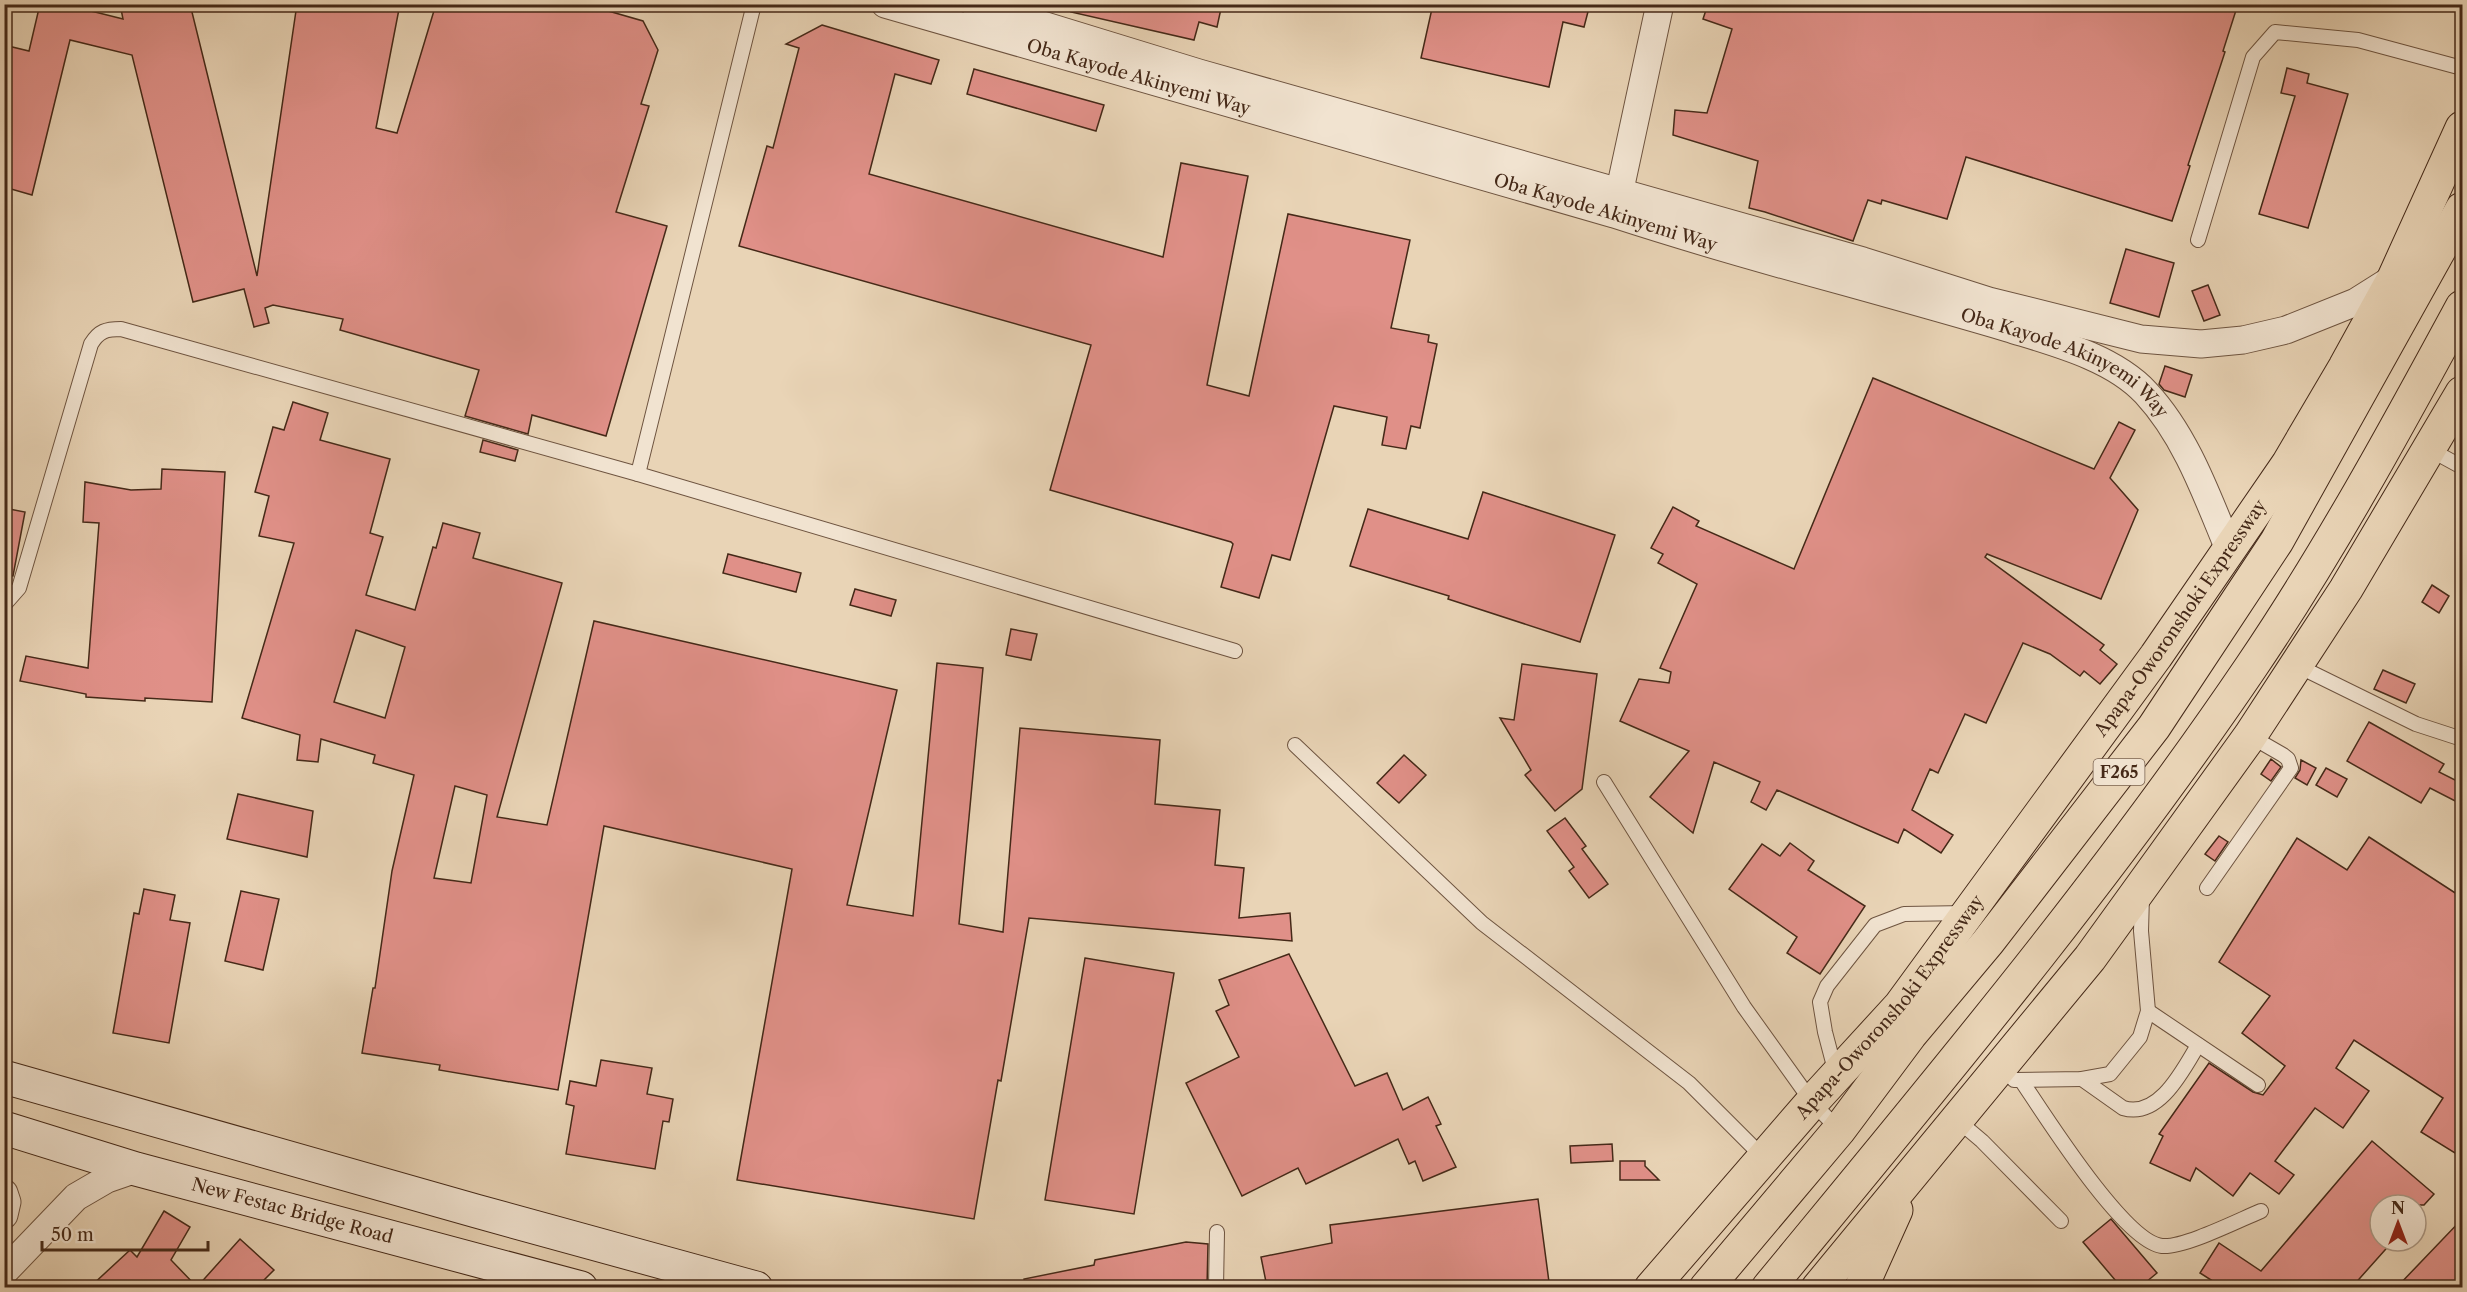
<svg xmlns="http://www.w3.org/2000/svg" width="2467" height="1292" font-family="'Libre Caslon Text',serif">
	<rect width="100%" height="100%" fill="#e9d4b6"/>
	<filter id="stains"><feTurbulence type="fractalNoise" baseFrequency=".00333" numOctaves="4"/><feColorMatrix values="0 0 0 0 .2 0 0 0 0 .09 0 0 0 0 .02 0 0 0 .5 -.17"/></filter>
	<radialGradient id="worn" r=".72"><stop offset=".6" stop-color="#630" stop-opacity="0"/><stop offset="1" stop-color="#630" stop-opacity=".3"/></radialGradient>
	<g fill="#e09088" stroke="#452918" stroke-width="1.5" fill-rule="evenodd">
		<polygon points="40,4 63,4 123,19 120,4 190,4 257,276 297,4 400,4 376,128 397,133 436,4 584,4 643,21 658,50 641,104 649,106 616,212 667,226 606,436 532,415 528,434 465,416 479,370 340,330 343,319 273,305 265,308 269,323 254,327 244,289 193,302 132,55 70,40 32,195 4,187 4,45 29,51"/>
		<polygon points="1072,4 1222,4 1217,27 1199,22 1194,40 1071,12"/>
		<polygon points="1433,4 1590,4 1584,27 1563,22 1549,87 1421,58"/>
		<polygon points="1708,4 2238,4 2223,51 2225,52 2188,165 2190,166 2172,221 1966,157 1947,219 1882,200 1881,204 1868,200 1853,241 1765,212 1749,208 1758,161 1673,135 1675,110 1707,113 1732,29 1703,19"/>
		<polygon points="822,25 939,60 931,84 895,74 869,174 1163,257 1181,163 1248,176 1207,385 1249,396 1288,214 1410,240 1391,328 1429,335 1428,342 1437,344 1420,428 1411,426 1406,449 1382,445 1387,417 1334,406 1290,560 1272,555 1259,598 1221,587 1233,544 1231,542 1050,490 1091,345 739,246 767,146 773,148 799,48 786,44"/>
		<polygon points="2287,68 2309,74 2307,83 2348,94 2308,228 2259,214 2295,96 2281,93"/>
		<polygon points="974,69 1104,105 1096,131 967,94"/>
		<polygon points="2126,249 2174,263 2159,317 2110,303"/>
		<polygon points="2208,285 2220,315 2204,321 2192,291"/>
		<polygon points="2165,366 2192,375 2185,397 2164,390 2159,384"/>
		<polygon points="1873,378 2094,469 2119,422 2135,430 2110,478 2138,510 2101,599 1987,554 1985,557 2104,645 2100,650 2117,664 2100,684 2084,671 2080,676 2050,654 2023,643 1986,723 1965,714 1938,773 1930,769 1912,810 1953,835 1941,853 1904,829 1898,843 1777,790 1766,810 1751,802 1760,782 1714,762 1693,833 1650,797 1689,751 1620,721 1639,679 1669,683 1671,672 1660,668 1697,584 1658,563 1663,554 1651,548 1673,507 1699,521 1696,526 1794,569"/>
		<path d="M293,402L328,413L320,440L390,459L370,533L383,537L366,595L415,610L433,547L436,548L443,523L480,533L473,558L562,583L497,817L547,825L594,621L897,690L847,905L913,916L937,663L983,668L959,924L1003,932L1020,728L1160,740L1155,804L1220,810L1215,865L1244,868L1239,918L1290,913L1292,941L1029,918L1001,1081L998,1080L974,1219L737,1180L792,869L604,826L558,1090L439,1070L440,1065L362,1053L373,988H375L392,871L414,775L373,763L375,755L321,739L318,762L297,760L300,735L242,718L294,543L259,536L269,496L255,492L273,427L284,430ZM356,630L405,647L385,718L334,702ZM455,786L487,795L471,883L434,878Z"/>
		<polygon points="483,440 518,450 515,461 480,452"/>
		<polygon points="162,469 225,472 212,702 145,698 145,701 86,697 86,694 20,681 26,656 88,668 99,523 83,522 85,482 131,490 161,489"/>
		<polygon points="1483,492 1615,535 1580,642 1448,599 1449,596 1350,566 1368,509 1468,539"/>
		<polygon points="4,508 25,512 13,576 4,575"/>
		<polygon points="728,554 801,573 796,592 723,573"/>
		<polygon points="2432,585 2449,596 2439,613 2422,602"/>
		<polygon points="855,589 896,600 891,616 850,605"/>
		<polygon points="1011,629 1037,634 1031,660 1006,655"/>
		<polygon points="1522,664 1597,674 1582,789 1555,811 1525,775 1531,770 1500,718 1514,720"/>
		<polygon points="2383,670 2415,684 2406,703 2374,689"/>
		<polygon points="2369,722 2444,764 2439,772 2463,784 2463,805 2430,788 2421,803 2347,761"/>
		<polygon points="1404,755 1426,775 1399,803 1377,783"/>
		<polygon points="2271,759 2281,767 2271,781 2261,774"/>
		<polygon points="2301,760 2316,768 2307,785 2295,778 2300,770"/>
		<polygon points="2326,768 2347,779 2337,797 2316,785"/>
		<polygon points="238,794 313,811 307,857 227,839"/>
		<polygon points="1565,818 1586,846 1582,849 1608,884 1589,898 1569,871 1574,867 1547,831"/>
		<polygon points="2219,836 2228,842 2215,861 2205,854"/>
		<polygon points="2369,837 2463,898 2463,1158 2421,1132 2443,1098 2354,1040 2336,1068 2369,1091 2343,1128 2315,1108 2275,1161 2294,1175 2279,1194 2250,1173 2233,1196 2196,1168 2190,1181 2150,1163 2163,1136 2159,1134 2209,1063 2253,1092 2263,1095 2285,1066 2242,1033 2270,996 2219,962 2297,838 2347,870"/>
		<polygon points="1790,843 1814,861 1808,870 1865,906 1820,974 1787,953 1797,937 1729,889 1762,844 1780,856"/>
		<polygon points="144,889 175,895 170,920 190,923 169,1043 113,1033 134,913 139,914"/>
		<polygon points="241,891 279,899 263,970 225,961"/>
		<polygon points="1289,954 1355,1086 1387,1073 1403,1110 1428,1097 1441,1124 1436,1126 1456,1167 1423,1181 1415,1161 1409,1164 1398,1139 1306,1184 1298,1168 1242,1196 1186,1083 1239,1057 1216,1011 1229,1005 1219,980"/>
		<polygon points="1085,958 1174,973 1134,1214 1045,1200"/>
		<polygon points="601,1060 652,1068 647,1094 673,1099 669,1122 663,1121 655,1169 566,1154 574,1106 566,1104 570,1081 596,1086"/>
		<polygon points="2372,1141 2434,1194 2424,1205 2380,1205 2380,1241 2393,1241 2352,1287 2222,1287 2200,1273 2219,1243 2261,1271"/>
		<polygon points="1612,1144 1613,1161 1571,1163 1570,1146"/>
		<polygon points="1620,1161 1645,1161 1645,1166 1659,1180 1620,1180"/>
		<polygon points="1538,1199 1549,1282 1525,1285 1525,1287 1267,1287 1261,1257 1332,1243 1330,1225"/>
		<polygon points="164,1211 190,1227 171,1260 197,1287 240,1239 274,1270 257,1287 90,1287 130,1250 137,1257"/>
		<polygon points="2463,1218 2463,1287 2397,1287"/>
		<polygon points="2111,1219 2157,1273 2140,1287 2121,1287 2083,1242"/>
		<polygon points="1186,1242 1208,1244 1207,1287 1025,1287 1024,1279 1094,1265 1095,1260"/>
	</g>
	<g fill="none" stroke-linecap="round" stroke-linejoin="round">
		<defs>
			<g id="service">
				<polyline points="2198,240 2253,57 2275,32 2358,40 2462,68"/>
				<polyline points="2429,449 2462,467"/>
				<polyline points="638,474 754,4"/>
				<path d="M4,605L19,588L91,344C99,331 106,329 121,329L638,474L1235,651"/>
				<polyline points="2296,665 2416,724 2462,739"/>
				<polyline points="1295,745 1482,923 1689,1083 1764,1158"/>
				<polyline points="1604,782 1744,1007 1812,1102 1839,1130"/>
				<polyline points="2207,888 2291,768 2288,759 2283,755 2250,736"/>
				<polyline points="2148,1011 2258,1085"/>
				<polyline points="1836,1074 1825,1032 1820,1002 1827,986 1875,925 1904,914 1967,913"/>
				<path d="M2082,1079L2123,1108C2159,1119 2183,1070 2198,1045"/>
				<polyline points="2014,1080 2082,1079 2110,1074 2140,1037 2148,1011 2141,931 2142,896"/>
				<path d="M2021,1080C2044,1114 2124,1242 2162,1246C2184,1248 2239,1220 2261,1211"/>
				<polyline points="1956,1119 1982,1141 2061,1221"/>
				<polyline points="1216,1288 1217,1232"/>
			</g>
			<g id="minor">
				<path id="s1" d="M885,4L1614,214C1691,239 1768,261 1846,282C1900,297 1954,312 2008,328C2053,342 2113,357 2146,393C2186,436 2207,496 2229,549"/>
				<polyline points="974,4 1199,73 1863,261 1989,301 2141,339 2201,344 2243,340 2286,330 2356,302 2394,278"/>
				<polyline points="1616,208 1660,4"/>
				<polyline points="4,1193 7,1202 4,1215"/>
				<polyline points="4,1272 76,1197 107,1179 136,1169"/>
			</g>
			<g id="secondary">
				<polyline points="4,1077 476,1211 756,1288"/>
				<path id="s2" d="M4,1128L136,1169L581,1288"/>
			</g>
			<g id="primary">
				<path id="s3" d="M1651,1288L1812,1102L1900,1006L2156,656L2288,464L2345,367L2394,278L2462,128"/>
				<polyline points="1818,1288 2090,958 2142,886 2250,736 2346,589 2462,393"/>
				<polyline points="1861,1288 1896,1210"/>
			</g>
			<g id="motorway">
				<polyline points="1706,1288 1839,1130 1910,1035 1988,942 2154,727 2277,541 2462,209"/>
				<path d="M1768,1288C1935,1085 2104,884 2251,667C2329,552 2396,429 2462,307"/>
			</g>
		</defs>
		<use href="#service" stroke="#6e5440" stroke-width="16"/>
		<use href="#minor" stroke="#6e5440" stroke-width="29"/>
		<use href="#secondary" stroke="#452918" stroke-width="35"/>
		<use href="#primary" stroke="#452918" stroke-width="35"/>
		<use href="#motorway" stroke="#452918" stroke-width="35"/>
		<use href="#service" stroke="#f1e3d0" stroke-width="14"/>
		<use href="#minor" stroke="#f1e3d0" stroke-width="27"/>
		<use href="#secondary" stroke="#f1e3d0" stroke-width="33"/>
		<use href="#primary" stroke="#e9d4b6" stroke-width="33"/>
		<use href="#motorway" stroke="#e9d4b6" stroke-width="33"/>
	</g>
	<g text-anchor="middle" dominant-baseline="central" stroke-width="6" stroke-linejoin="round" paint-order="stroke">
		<rect fill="#f1e3d0" stroke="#79614f" stroke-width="1.5" x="2093.5" y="759" width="51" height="26" rx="4.5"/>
		<g font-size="16" font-weight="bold" fill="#452918">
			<text x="2119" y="772">F265</text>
		</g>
		<g font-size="18" fill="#452918" stroke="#f1e3d0">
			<text stroke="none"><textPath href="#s1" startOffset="264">Oba Kayode Akinyemi Way</textPath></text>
			<text stroke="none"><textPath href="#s1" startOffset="750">Oba Kayode Akinyemi Way</textPath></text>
			<text stroke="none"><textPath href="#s1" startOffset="1236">Oba Kayode Akinyemi Way</textPath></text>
			<text stroke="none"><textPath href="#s3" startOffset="855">Apapa-Oworonshoki Expressway</textPath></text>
			<text stroke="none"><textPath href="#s3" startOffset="369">Apapa-Oworonshoki Expressway</textPath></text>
			<text stroke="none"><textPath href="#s2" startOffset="300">New Festac Bridge Road</textPath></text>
		</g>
	</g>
	<rect width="2467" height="1292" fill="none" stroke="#e9d4b6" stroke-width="24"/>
	<rect x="6" y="6" width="2455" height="1280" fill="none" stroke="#452918" stroke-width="3"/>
	<rect x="12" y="12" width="2443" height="1268" fill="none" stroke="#452918" stroke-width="1.5"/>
	<g transform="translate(2398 1223)"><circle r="28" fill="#f1e3d0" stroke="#ac9986" stroke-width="1.5"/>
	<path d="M0-4.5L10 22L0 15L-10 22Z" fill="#8f2418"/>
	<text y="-9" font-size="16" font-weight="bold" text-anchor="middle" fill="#452918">N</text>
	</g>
	<path d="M42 1241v9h166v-9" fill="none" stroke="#452918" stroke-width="3"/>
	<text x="51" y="1241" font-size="18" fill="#452918" stroke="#f1e3d0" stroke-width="4.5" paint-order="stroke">50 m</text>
	<rect width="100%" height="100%" filter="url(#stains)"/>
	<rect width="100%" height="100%" fill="url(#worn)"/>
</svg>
